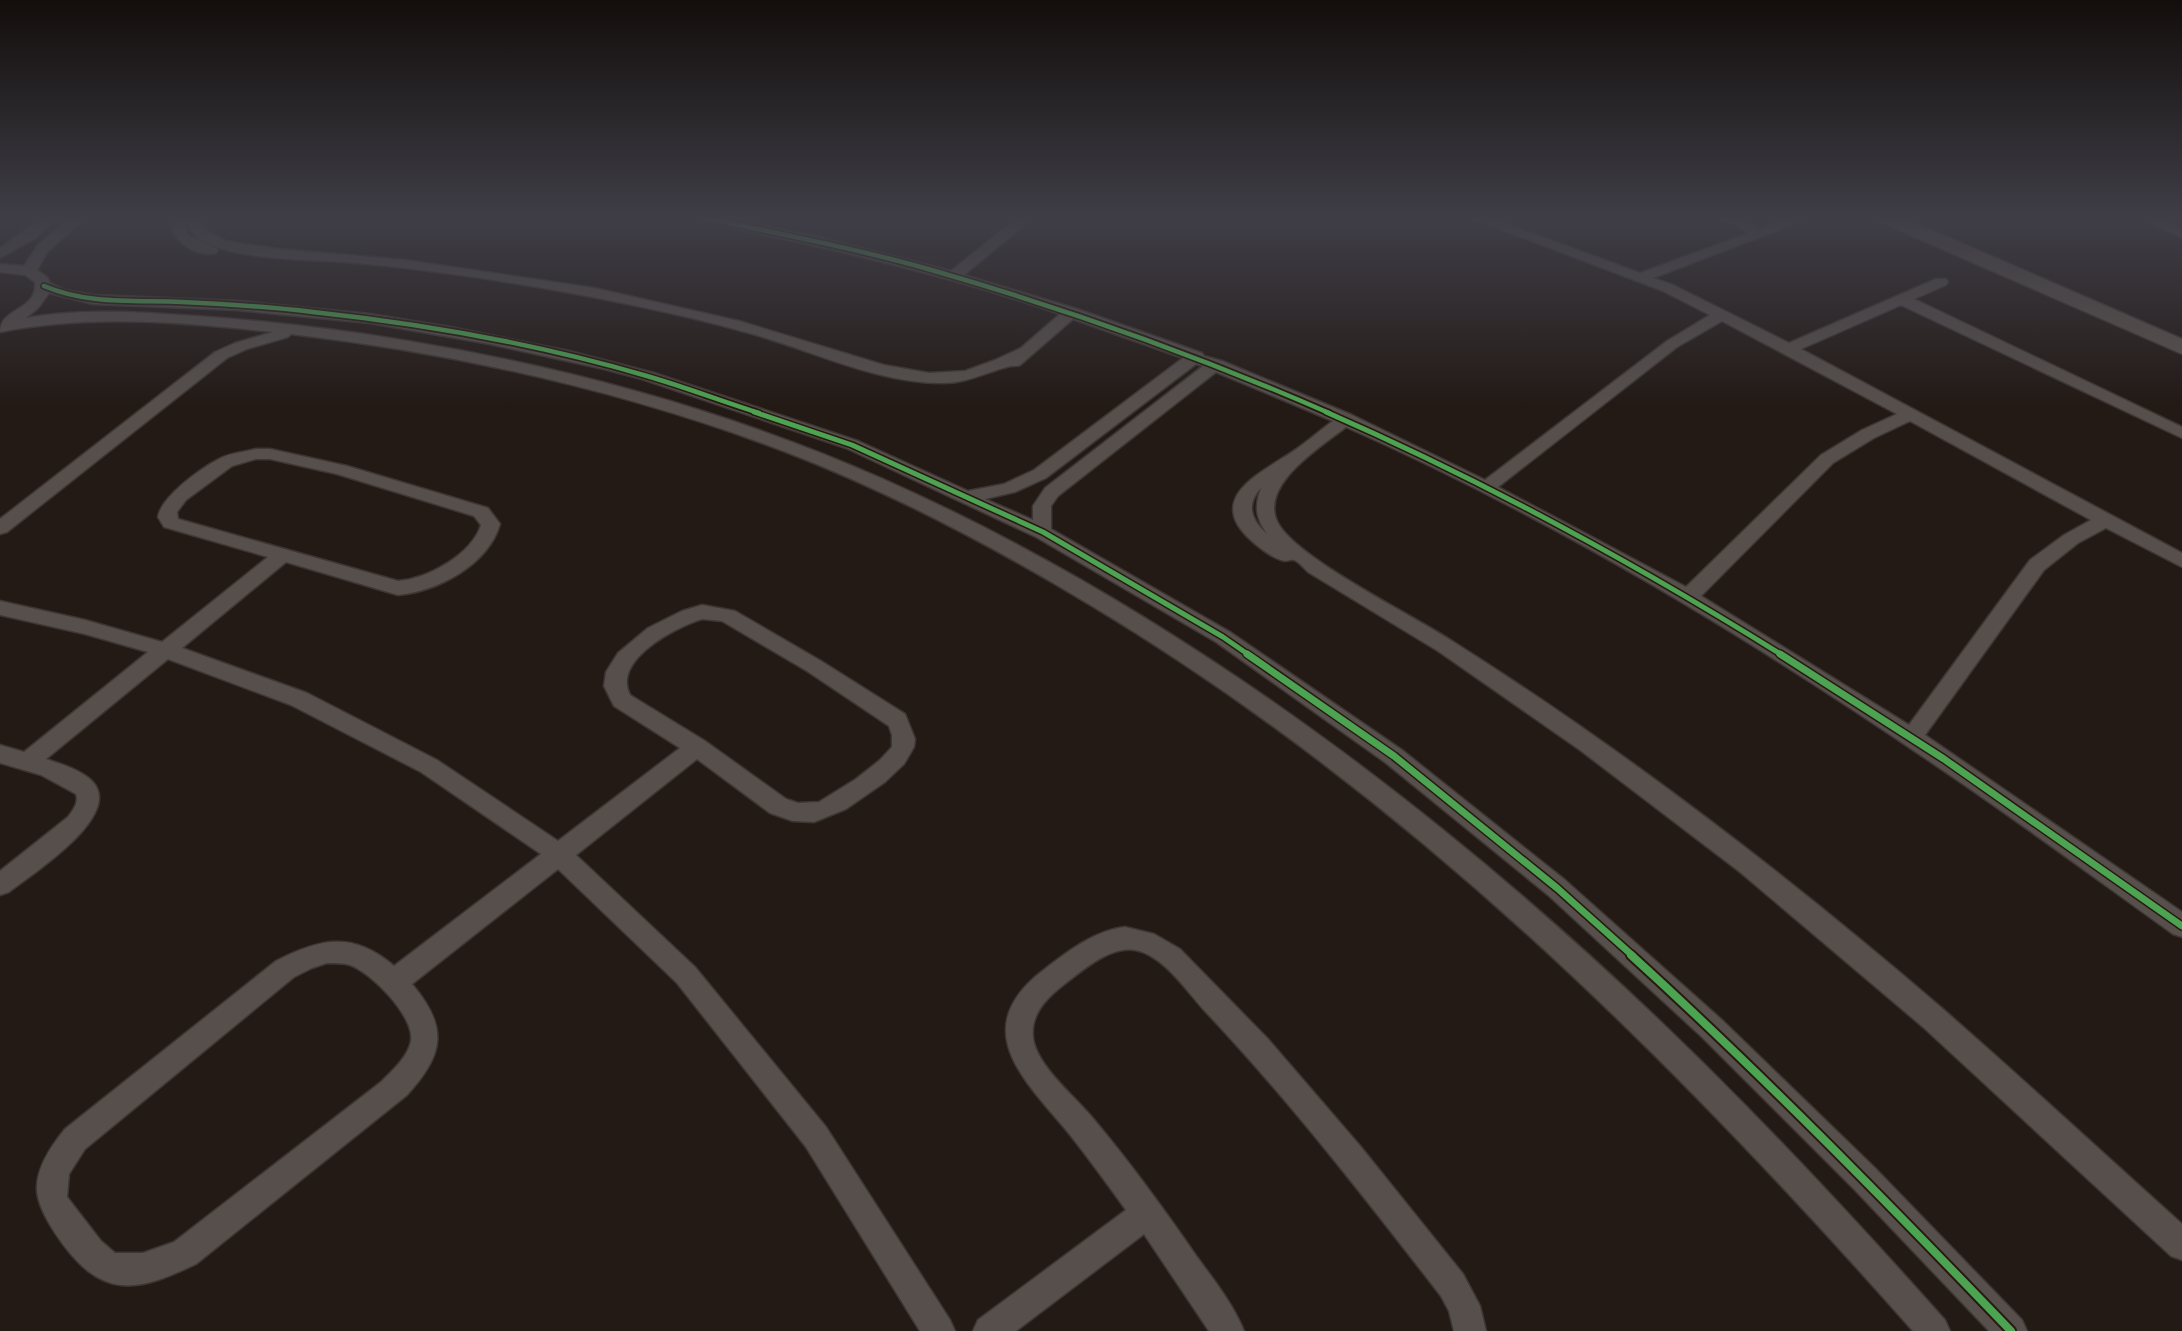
<svg xmlns="http://www.w3.org/2000/svg" width="2182" height="1331" font-family="'Fira Sans',sans-serif">
	<rect width="100%" height="100%" fill="#231a16"/>
	<g fill="none" stroke-linecap="round" stroke-linejoin="round">
		<defs>
			<g id="street">
				<polygon points="42,218 58,218 34,239 0,258 0,248"/>
				<path d="M70,218H86L48,251L37,270L47,277L50,283L65,290L93,295L237,301L370,314L450,327L569,351L654,373L858,441L968,491L1004,484L1034,470L1183,358L1073,319L1020,365C1015,367 1011,365 1007,367C984,373 965,384 941,383C876,383 811,350 749,333C659,308 566,291 474,277C431,271 387,265 343,262C302,259 247,260 209,244C197,240 189,231 186,218H200L205,230L226,241L280,249L405,260L594,288L739,321L884,365L929,373L965,371L995,360L1021,348L1060,314C944,274 824,247 704,222L697,218H725L819,237L951,271L1017,218H1033L964,275L1077,309L1202,353L1204,356L1222,361L1352,415L1485,480L1667,341L1710,315L1663,291L1471,218H1491L1640,273L1749,233L1721,218H1739L1761,229L1790,218H1810L1653,278L1673,285L1789,343L1936,279H1946L1948,282L1946,285L1914,299L2182,427V438L1901,305L1801,349L2182,553V567L2106,528L2078,543L2044,570L1925,735L2182,912V937L2173,934C2095,878 2018,821 1938,767C1751,639 1554,519 1346,427C1321,447 1258,485 1278,523C1296,558 1414,616 1452,641C1623,749 1791,878 1944,1010C2024,1080 2103,1153 2182,1224V1260L2171,1256L1923,1027L1740,872L1580,750L1438,651L1308,572C1305,569 1298,561 1294,560C1291,559 1288,561 1285,561C1274,559 1261,549 1253,542C1203,499 1259,474 1292,452C1306,443 1319,431 1333,421L1216,372L1058,496L1051,506V529L1230,632L1402,750L1565,880L1722,1020L1874,1167L2022,1320L2027,1331H1989L1853,1188L1703,1038L1548,895L1386,763L1216,642L1036,537L846,448L642,379L604,369L490,344L370,323L237,310L93,304L49,293L38,308L26,318C82,308 138,312 195,316C266,321 337,329 408,341C571,368 731,412 883,479C1203,621 1501,856 1745,1105C1814,1175 1880,1247 1945,1320L1950,1331H1913C1670,1056 1408,796 1092,606C994,547 893,493 786,452C626,391 460,354 291,334L288,337L247,349L227,358L7,532L0,534V519L215,352L235,343L273,332C182,322 91,314 0,332C0,307 38,311 35,282L25,275L0,272V264L24,266L38,245ZM1722,321L1897,414L1862,430L1821,455L1686,587L1498,487L1677,347ZM1196,364L1203,366L1045,488L1033,506V520L985,499L1015,492L1046,478ZM1910,421L2091,520L2064,535L2030,560L1909,725L1701,596L1833,463L1874,438ZM1261,488C1254,507 1256,518 1267,534C1252,521 1245,505 1261,488Z"/>
				<path d="M171,218H185L187,234C196,242 210,242 218,250L216,253C195,258 170,240 171,218Z"/>
				<polygon points="2139,218 2158,218 2182,229 2182,238"/>
				<path d="M256,449H270L347,466L488,508L500,524C488,565 438,591 398,595L286,562L182,648L307,693L437,760L558,841L680,748L614,706L604,686L606,672L618,653L648,628L682,611L702,605L735,611L821,661L905,714L915,739L914,747L904,764L885,782L846,809L814,822L793,821L770,813L697,759L576,855L695,967L826,1127L950,1320L955,1331H920L806,1147L677,983L558,869L412,984C449,1028 444,1054 407,1095L196,1264C174,1274 147,1288 121,1285C110,1284 97,1278 88,1271C69,1256 35,1211 37,1186C38,1165 52,1145 65,1129L276,961C321,938 353,931 394,966L541,854L421,772L291,705L168,659L46,759C61,764 81,770 92,781C125,815 32,874 9,892L0,895V871L68,817C73,810 79,803 76,794L41,775L0,763V745L24,752L148,652L85,634L0,615V601L85,620L162,642L268,557L164,527L158,517C161,497 201,468 219,459C229,453 244,452 256,449ZM256,459H270L337,474L474,516L481,525C472,554 428,579 398,581L178,519L177,512L186,500L232,466ZM702,619L722,621L807,671L889,726L892,735V747L880,760L856,779L819,802L798,803L786,799L705,741L630,695C612,660 676,627 702,619ZM327,963C334,963 343,963 350,965C372,973 415,1017 411,1041C408,1057 392,1071 381,1082L174,1242L143,1253H115L101,1241L67,1197L69,1174L85,1149L294,977L312,968Z"/>
				<path d="M1125,927L1154,934L1180,949L1268,1039L1361,1147L1463,1274L1480,1306L1486,1331H1454L1449,1311L1441,1296C1365,1198 1289,1100 1204,1010C1186,990 1163,955 1135,950C1109,946 1082,971 1062,986C1044,1000 1028,1018 1034,1043C1041,1069 1074,1096 1091,1116C1129,1161 1164,1209 1197,1257C1214,1280 1233,1304 1244,1331H1209L1144,1234L1016,1331H973L978,1320L1126,1210C1108,1185 1090,1160 1071,1136C1027,1082 964,1029 1045,969C1068,951 1096,930 1125,927Z"/>
			</g>
			<polygon id="secondary" points="1878,218 1904,218 2182,339 2182,354 1880,222"/>
		</defs>
		<use href="#street" stroke="#3d3633" stroke-width="3"/>
		<use href="#secondary" stroke="#3d3633" stroke-width="3"/>
		<use href="#street" fill="#564f4c" fill-rule="evenodd"/>
		<use href="#secondary" fill="#5b524c" fill-rule="evenodd"/>
		<defs>
			<g id="cycleway-far3">
				<path d="M704,218C781,234 859,249 935,271C1070,310 1201,357 1329,413"/>
				<path d="M44,286C89,305 135,300 182,302C226,304 270,307 313,312C425,324 538,344 647,376C685,387 721,401 759,413"/>
			</g>
			<g id="cycleway-far2">
				<polyline points="754,412 852,445 1043,532 1223,637 1249,655"/>
				<path d="M1326,412C1484,481 1636,564 1782,655"/>
			</g>
			<g id="cycleway-far1">
				<polyline points="1247,654 1394,756 1557,888 1633,956"/>
				<polyline points="1780,654 1944,759 2182,926"/>
			</g>
			<path id="cycleway" d="M1631,955C1763,1075 1887,1202 2011,1331"/>
		</defs>
		<use href="#cycleway-far3" stroke="#281911" stroke-width="8"/>
		<use href="#cycleway-far2" stroke="#281911" stroke-width="8"/>
		<use href="#cycleway-far1" stroke="#281911" stroke-width="10"/>
		<use href="#cycleway" stroke="#281911" stroke-width="12"/>
		<use href="#cycleway-far3" stroke="#4ca352" stroke-width="4.5"/>
		<use href="#cycleway-far2" stroke="#4ca352" stroke-width="5"/>
		<use href="#cycleway-far1" stroke="#4ca352" stroke-width="7"/>
		<use href="#cycleway" stroke="#4ca352" stroke-width="8"/>
	</g>
	<linearGradient id="sky" x2="0" y2="1"><stop stop-color="#130e0c"/><stop offset="0.54" stop-color="#3f3e47"/><stop offset="1" stop-color="#3f3e47" stop-opacity="0"/></linearGradient>
	<rect width="2182" height="405" fill="url(#sky)"/>
</svg>
